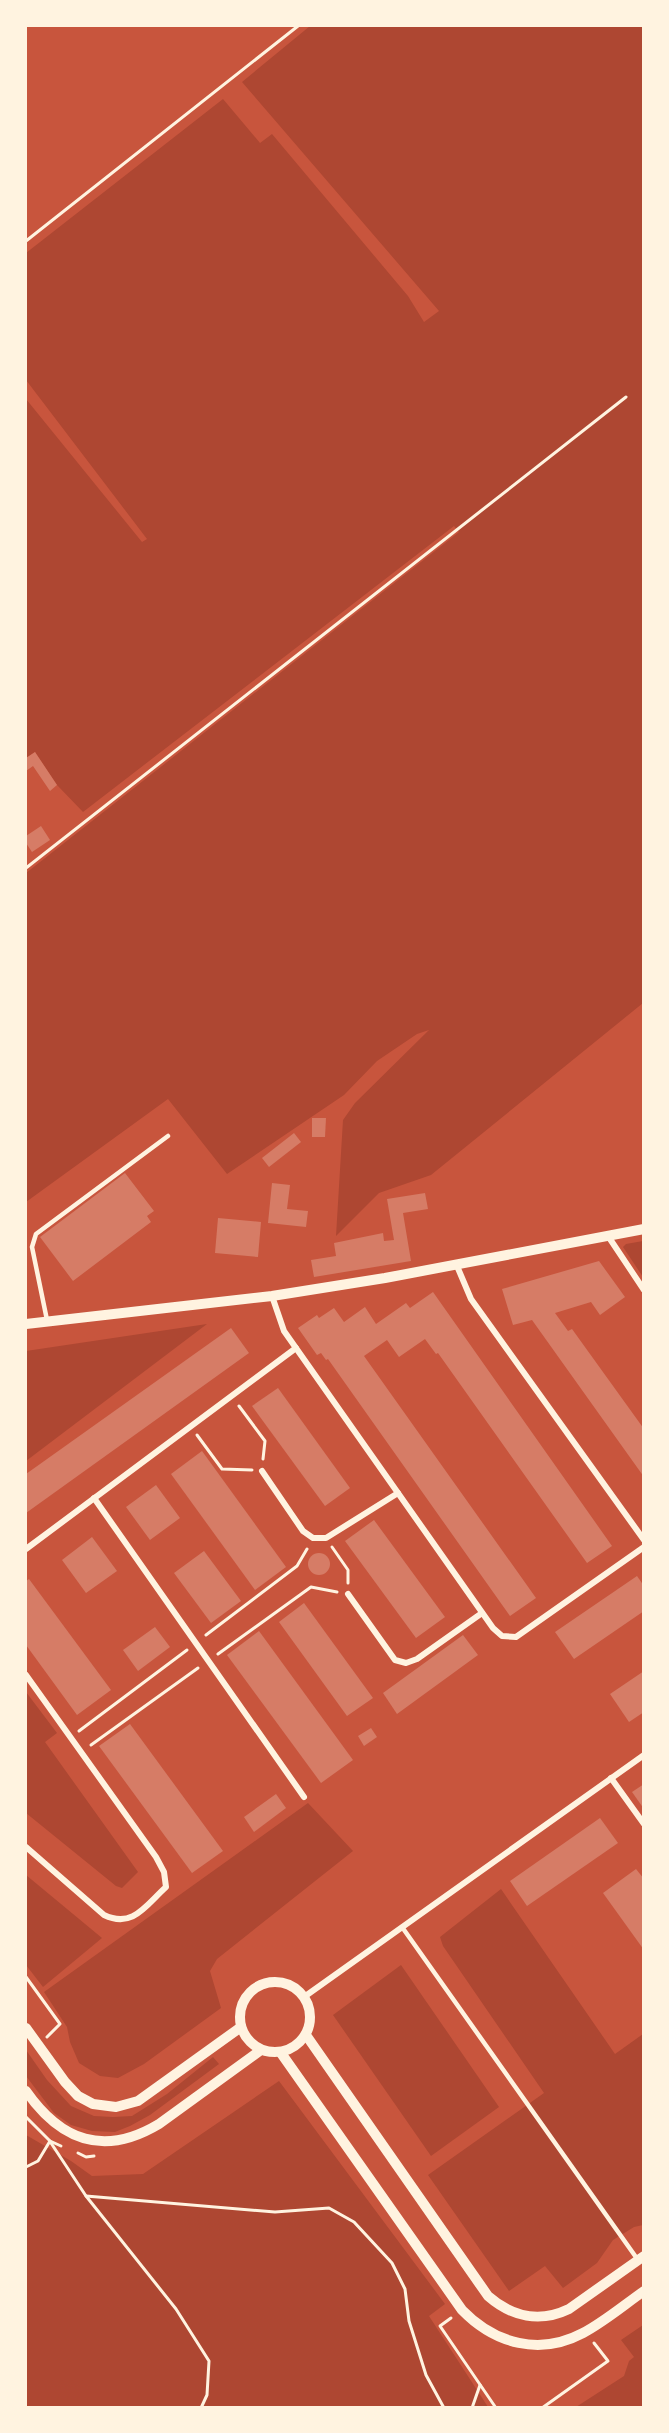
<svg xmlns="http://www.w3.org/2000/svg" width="669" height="2433" font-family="'Source Sans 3',sans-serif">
	<rect width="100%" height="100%" fill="#c8553d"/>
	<g fill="#ae4732">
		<polygon points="310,26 643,26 643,1003 431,1175 379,1193 336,1236 343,1120 355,1103 429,1030 417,1034 377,1061 344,1095 227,1174 168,1099 26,1202 26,873 459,532 454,526 83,812 57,785 35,752 26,758 26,399 142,542 147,539 26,380 26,253 223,99 260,143 272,134 408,296 424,322 439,311 242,82"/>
		<polygon points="643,1241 644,1241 643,1277 623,1247 626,1244"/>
		<polygon points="207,1324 26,1461 26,1351"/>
		<polygon points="26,1692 57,1733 45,1742 138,1872 122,1888 116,1886 26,1813"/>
		<polygon points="308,1803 353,1851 217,1959 210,1971 221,2008 144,2064 118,2078 100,2076 79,2063 70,2042 67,2027 44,1992"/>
		<polygon points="26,1875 102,1938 43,1987 26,1965"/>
		<polygon points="501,1889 615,2054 643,2034 643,2225 634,2227 613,2240 597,2263 563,2288 545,2266 509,2291 428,2175 544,2093 443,1946 440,1937"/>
		<polygon points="401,1965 499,2107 431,2156 333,2015"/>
		<polygon points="26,2050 47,2080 71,2106 94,2116 113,2117 132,2116 167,2094 213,2057 219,2064 150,2115 130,2126 115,2132 92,2131 71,2125 54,2113 26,2076"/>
		<polygon points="279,2081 445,2304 429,2316 488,2407 26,2407 26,2135 71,2161 92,2176 143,2174"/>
		<polygon points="643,2325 643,2407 576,2407 624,2376 629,2361 634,2357 621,2340"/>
	</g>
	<g fill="#d67c66">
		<polygon points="35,752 57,785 50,791 33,766 26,771 26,758"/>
		<polygon points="41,826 50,840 32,852 26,843 26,836"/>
		<polygon points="312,1118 326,1118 325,1137 312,1137"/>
		<polygon points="294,1133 301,1142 269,1167 262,1158"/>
		<polygon points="125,1173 154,1211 147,1216 151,1222 73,1281 40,1237"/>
		<polygon points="272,1183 290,1185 287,1209 308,1211 306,1227 268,1223"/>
		<polygon points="425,1193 428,1209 403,1213 411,1261 314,1277 311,1260 336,1256 334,1243 383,1233 384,1241 394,1240 387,1199"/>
		<polygon points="218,1218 261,1222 258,1257 215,1253"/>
		<polygon points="599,1261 625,1297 600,1315 591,1302 555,1313 568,1331 572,1329 644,1429 644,1477 532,1320 513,1325 502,1289"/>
		<polygon points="433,1292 612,1546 587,1563 438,1353 436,1354 425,1339 399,1357 387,1340 364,1356 536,1598 510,1616 328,1359 326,1360 321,1353 317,1355 298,1328 317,1315 319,1318 334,1308 344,1322 365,1307 376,1324 406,1303 410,1308"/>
		<polygon points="231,1328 249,1353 26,1513 26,1474"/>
		<polygon points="278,1388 350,1488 325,1506 252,1406"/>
		<polygon points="202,1451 286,1567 255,1590 171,1474"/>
		<polygon points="156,1485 180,1518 150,1540 126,1507"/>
		<polygon points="374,1520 445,1617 416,1638 345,1541"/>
		<polygon points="92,1537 117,1571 86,1593 62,1560"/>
		<polygon points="204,1551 241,1601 211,1623 174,1573"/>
		<circle cx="319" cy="1564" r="11"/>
		<polygon points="637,1576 644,1586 644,1611 574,1659 555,1632"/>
		<polygon points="29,1579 111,1690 77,1715 26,1645 26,1581"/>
		<polygon points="304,1603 373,1698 347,1716 279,1622"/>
		<polygon points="155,1627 170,1647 138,1671 123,1650"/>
		<polygon points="259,1631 353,1760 321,1783 227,1655"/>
		<polygon points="463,1635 478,1655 397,1714 383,1693"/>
		<polygon points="644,1671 644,1712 629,1722 610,1694"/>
		<polygon points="130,1724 223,1851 192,1873 99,1746"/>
		<polygon points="371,1728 377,1737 364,1746 358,1736"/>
		<polygon points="644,1784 644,1809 632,1792"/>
		<polygon points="276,1794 286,1808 254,1832 244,1817"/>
		<polygon points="600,1818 618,1843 527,1906 510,1881"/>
		<polygon points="636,1869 644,1879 644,1950 603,1893"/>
	</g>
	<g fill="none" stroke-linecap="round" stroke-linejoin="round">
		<g stroke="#fff3e0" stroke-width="3">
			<polyline points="26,241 298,26"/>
			<polyline points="26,868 626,397"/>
			<polyline points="239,1406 265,1441 263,1459"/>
			<polyline points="197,1435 222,1469 252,1470"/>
			<polyline points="332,1547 348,1570 348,1583"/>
			<polyline points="206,1635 297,1566 307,1549"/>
			<polyline points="218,1654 311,1587 337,1592"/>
			<polyline points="79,1731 187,1650"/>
			<polyline points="91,1745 198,1668"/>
			<polyline points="26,1977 60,2024 47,2037"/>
			<polyline points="26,2117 50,2141 61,2146"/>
			<polyline points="51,2143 86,2196 176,2309 209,2361 207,2395 201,2408"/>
			<polyline points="78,2153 86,2157 94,2156"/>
			<polyline points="26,2167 38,2161 50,2141"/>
			<polyline points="86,2196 275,2212 329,2208 354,2222 392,2263 405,2289 409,2321 426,2375 444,2408"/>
			<polyline points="451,2318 440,2326 496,2408"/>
			<polyline points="472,2408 480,2385"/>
			<polyline points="542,2408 608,2361 594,2343"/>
		</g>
		<g stroke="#fff3e0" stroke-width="4.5">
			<polyline points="47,1320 32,1247 36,1234 168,1136"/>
			<polyline points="402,1927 638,2260"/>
		</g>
		<g stroke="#fff3e0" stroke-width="6">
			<polyline points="608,1236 644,1290"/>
			<polyline points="457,1266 471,1299 644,1540"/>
			<polyline points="272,1296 284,1331 493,1628 502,1636 516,1637 644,1547"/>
			<polyline points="262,1471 303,1531 313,1538 326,1538 398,1493"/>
			<polyline points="94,1498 304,1797"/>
			<polyline points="26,1549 296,1348"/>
			<polyline points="348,1594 395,1660 406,1663 417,1659 482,1613"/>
			<path d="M26,1675L156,1857L164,1872L166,1887C146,1905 133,1929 104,1915L26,1847"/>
			<polyline points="611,1778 644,1824"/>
			<polyline points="304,1997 644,1755"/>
		</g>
		<g stroke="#fff3e0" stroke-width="10">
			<polyline points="26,1324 272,1296 385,1278 644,1229"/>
			<circle cx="275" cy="2017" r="35"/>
			<polyline points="26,2028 65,2082 78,2096 93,2104 116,2107 138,2101 241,2027"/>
			<path d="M306,2035L488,2296C512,2317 540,2323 569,2309L644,2256"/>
			<path d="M281,2053L462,2310C495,2344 540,2356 583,2333C604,2322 624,2305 644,2291"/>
			<path d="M26,2091C61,2141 104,2157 159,2124L261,2050"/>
		</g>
	</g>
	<rect width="669" height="2433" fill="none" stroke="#fff3e0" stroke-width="54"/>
</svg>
